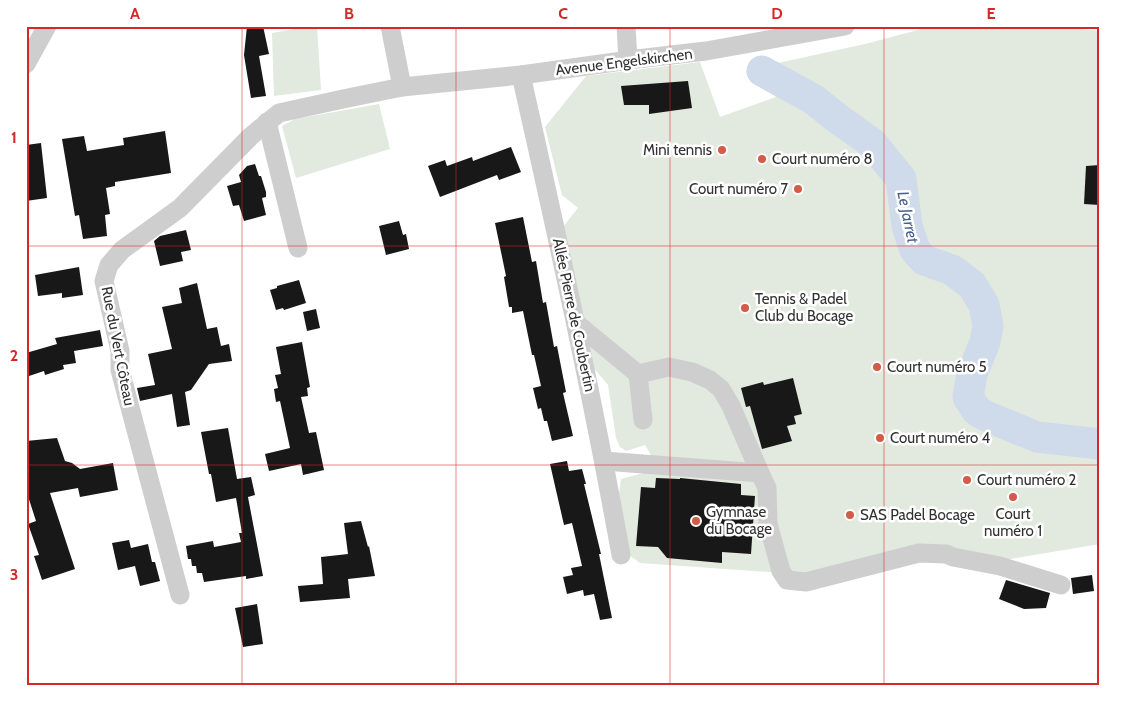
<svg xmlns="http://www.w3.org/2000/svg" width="1126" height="711" font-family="Cabin,sans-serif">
	<rect width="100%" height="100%" fill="#fff"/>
	<g fill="#e2e9de">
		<polygon points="311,26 317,26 321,90 274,96 272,33"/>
		<path d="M933,26H1036L1092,30L1100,32V544L986,563L946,554L806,582L782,573L640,563L626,553L618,502L621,479L655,470L652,457L645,445L626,451L620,447L616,438L608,385L591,365L562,228L578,208L562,195L545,127L586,76L700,62L720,117L776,97C768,87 758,82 760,67L865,44Z"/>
		<polygon points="379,104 390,149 296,178 282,126 295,119"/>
	</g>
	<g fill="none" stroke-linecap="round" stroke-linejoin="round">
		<polyline stroke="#cfdaea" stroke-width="31" points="762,71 813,99 837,118 872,143 901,179 907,226 915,250 924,260 952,270 972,285 984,305 988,326 985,342 972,374 968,397 977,411 986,416 1037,437 1100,444"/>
	</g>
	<g fill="#181818">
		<polygon points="247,26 263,26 269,54 259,56 266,96 251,98 244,55"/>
		<polygon points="688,81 692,108 649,114 649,105 624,105 621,86"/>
		<polygon points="165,131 171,173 115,182 115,186 106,188 110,214 105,215 107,236 83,239 79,215 75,216 62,139 84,136 87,151 124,145 123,138"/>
		<polygon points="41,143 47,198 26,201 26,145"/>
		<polygon points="511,147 521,172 499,180 497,175 440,197 428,166 445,160 447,166 472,157 473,161"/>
		<polygon points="255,164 259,176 261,176 266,192 266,197 262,198 266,215 244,221 239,205 233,206 227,186 241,182 239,175 247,166"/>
		<polygon points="1100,165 1100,205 1084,204 1086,166"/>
		<polygon points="523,217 532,262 536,261 543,303 546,302 554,347 557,346 566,392 563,393 573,436 552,441 547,421 544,421 541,408 538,409 533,388 541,386 534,355 532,355 523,311 512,313 512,307 509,307 504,277 506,276 495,223"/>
		<polygon points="399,221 403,235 406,234 409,249 386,255 379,226"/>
		<polygon points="186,230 191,250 181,252 183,261 160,266 154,241 160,236"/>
		<polygon points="79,267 83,295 62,298 62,293 38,296 35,275"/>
		<polygon points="299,280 306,303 284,310 283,308 276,310 270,290 277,288 277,286"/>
		<polygon points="197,283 207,329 217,327 221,346 229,344 232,361 209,364 191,390 185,392 190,425 177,427 172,394 140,401 137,388 155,385 148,354 172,349 162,307 182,303 179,288"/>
		<polygon points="316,309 320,328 307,331 303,312"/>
		<polygon points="100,330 103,346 74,351 76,363 63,365 64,369 45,375 44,371 26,377 26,353 57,344 55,338"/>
		<polygon points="302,342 310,387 307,388 308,396 301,397 309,433 316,432 324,470 303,475 301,464 269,471 265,454 290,448 280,401 276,402 274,389 278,388 275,375 281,374 276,347"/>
		<polygon points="793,378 802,414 794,416 796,424 787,426 792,441 762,449 750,406 746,407 741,388 763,382 764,385"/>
		<polygon points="228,428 237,479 251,477 255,495 248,497 263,576 246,579 246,576 204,582 202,573 197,573 196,566 192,566 191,559 188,559 186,546 213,541 214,547 241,542 239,533 242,533 236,498 216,502 211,474 209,474 201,432"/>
		<polygon points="57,438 65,461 72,463 80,469 113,463 118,490 80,497 78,488 50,493 75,569 42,580 34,556 39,555 28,524 36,521 26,490 26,441"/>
		<polygon points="567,461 569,471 582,469 586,484 584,484 601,554 599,554 612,618 600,620 594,594 584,596 583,590 567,594 563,577 573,575 571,568 582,566 572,523 564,525 550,464"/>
		<polygon points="656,478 680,479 680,478 741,484 741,495 755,496 751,554 722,552 722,563 667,558 658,547 636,546 641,487 655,488"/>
		<polygon points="361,521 368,547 369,546 375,576 348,579 350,598 300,602 298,586 323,584 321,557 348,554 344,523"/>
		<polygon points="129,540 131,548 148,544 152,562 155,562 160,581 140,586 135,566 118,570 112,543"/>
		<polygon points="1092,575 1094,591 1073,594 1071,578"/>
		<polygon points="1006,580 1050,593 1046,608 1024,609 999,599"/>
		<polygon points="257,604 263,644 243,647 235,608"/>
	</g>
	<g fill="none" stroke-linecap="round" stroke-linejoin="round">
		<g stroke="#cecece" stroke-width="19">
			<polyline points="390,26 402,87"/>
			<polyline points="626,26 628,60"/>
			<polyline points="26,64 47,26"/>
			<path d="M521,75C557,235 592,394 621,555"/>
			<polyline points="267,122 298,248"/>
			<polyline points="576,323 638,374 669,367 692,372 710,380 721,389 731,406 760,473 604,461"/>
			<polyline points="638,374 643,420"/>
			<polyline points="760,473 767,488 768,523 770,531 781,571 787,580 806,582 919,553 946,554 953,557 1000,566 1061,585"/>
			<polyline points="180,595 120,370 120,351 104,281 109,265 122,250 180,208 251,136 279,113 343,99 402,87 521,75 637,59 706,51 845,26"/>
		</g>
	</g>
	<path fill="none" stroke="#d62828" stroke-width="1" stroke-opacity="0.55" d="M242,26V685M456,26V685M670,26V685M884,26V685M26,246H1100M26,465H1100"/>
	<g fill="#d35b48" stroke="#fff" stroke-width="2">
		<circle cx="722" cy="150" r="5"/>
		<circle cx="762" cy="159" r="5"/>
		<circle cx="798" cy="189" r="5"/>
		<circle cx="745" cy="308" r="5"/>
		<circle cx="877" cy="367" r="5"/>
		<circle cx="880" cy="438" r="5"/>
		<circle cx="967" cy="480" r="5"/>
		<circle cx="1013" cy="497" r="5"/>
		<circle cx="850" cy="515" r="5"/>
		<circle cx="696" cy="521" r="5"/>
	</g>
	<g text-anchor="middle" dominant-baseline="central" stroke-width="5" stroke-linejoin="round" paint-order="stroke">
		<g font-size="15" fill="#313131" stroke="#fff">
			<text transform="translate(624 62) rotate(-7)">Avenue Engelskirchen</text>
			<text transform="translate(574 315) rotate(78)">Allée Pierre de Coubertin</text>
			<text transform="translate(118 346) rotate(79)">Rue du Vert Côteau</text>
		</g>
		<g font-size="15" fill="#313131" stroke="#fff" text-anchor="start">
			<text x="712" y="150" text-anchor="end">Mini tennis</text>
			<text x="772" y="159">Court numéro 8</text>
			<text x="788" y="189" text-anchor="end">Court numéro 7</text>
			<text x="755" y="299">Tennis &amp; Padel<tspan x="755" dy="17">Club du Bocage</tspan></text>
			<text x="887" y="367">Court numéro 5</text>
			<text x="890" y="438">Court numéro 4</text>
			<text x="977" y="480">Court numéro 2</text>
			<text x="706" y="512">Gymnase<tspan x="706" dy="17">du Bocage</tspan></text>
			<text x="1013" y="514" text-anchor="middle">Court<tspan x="1013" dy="17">numéro 1</tspan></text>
			<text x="860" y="515">SAS Padel Bocage</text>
		</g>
		<g font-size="16" font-style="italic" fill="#47628b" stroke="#fff">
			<text transform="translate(908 217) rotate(78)">Le Jarret</text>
		</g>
	</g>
	<rect width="1126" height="711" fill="none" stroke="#ffffff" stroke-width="55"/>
	<rect x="28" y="28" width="1070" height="656" fill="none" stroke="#d62828" stroke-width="2"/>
	<g font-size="16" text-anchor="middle" font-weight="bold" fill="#d62828">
		<text x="135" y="19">A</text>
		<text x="349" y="19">B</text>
		<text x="563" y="19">C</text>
		<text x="777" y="19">D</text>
		<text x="991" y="19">E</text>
		<text x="14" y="143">1</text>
		<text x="14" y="361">2</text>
		<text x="14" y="580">3</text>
	</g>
</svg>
